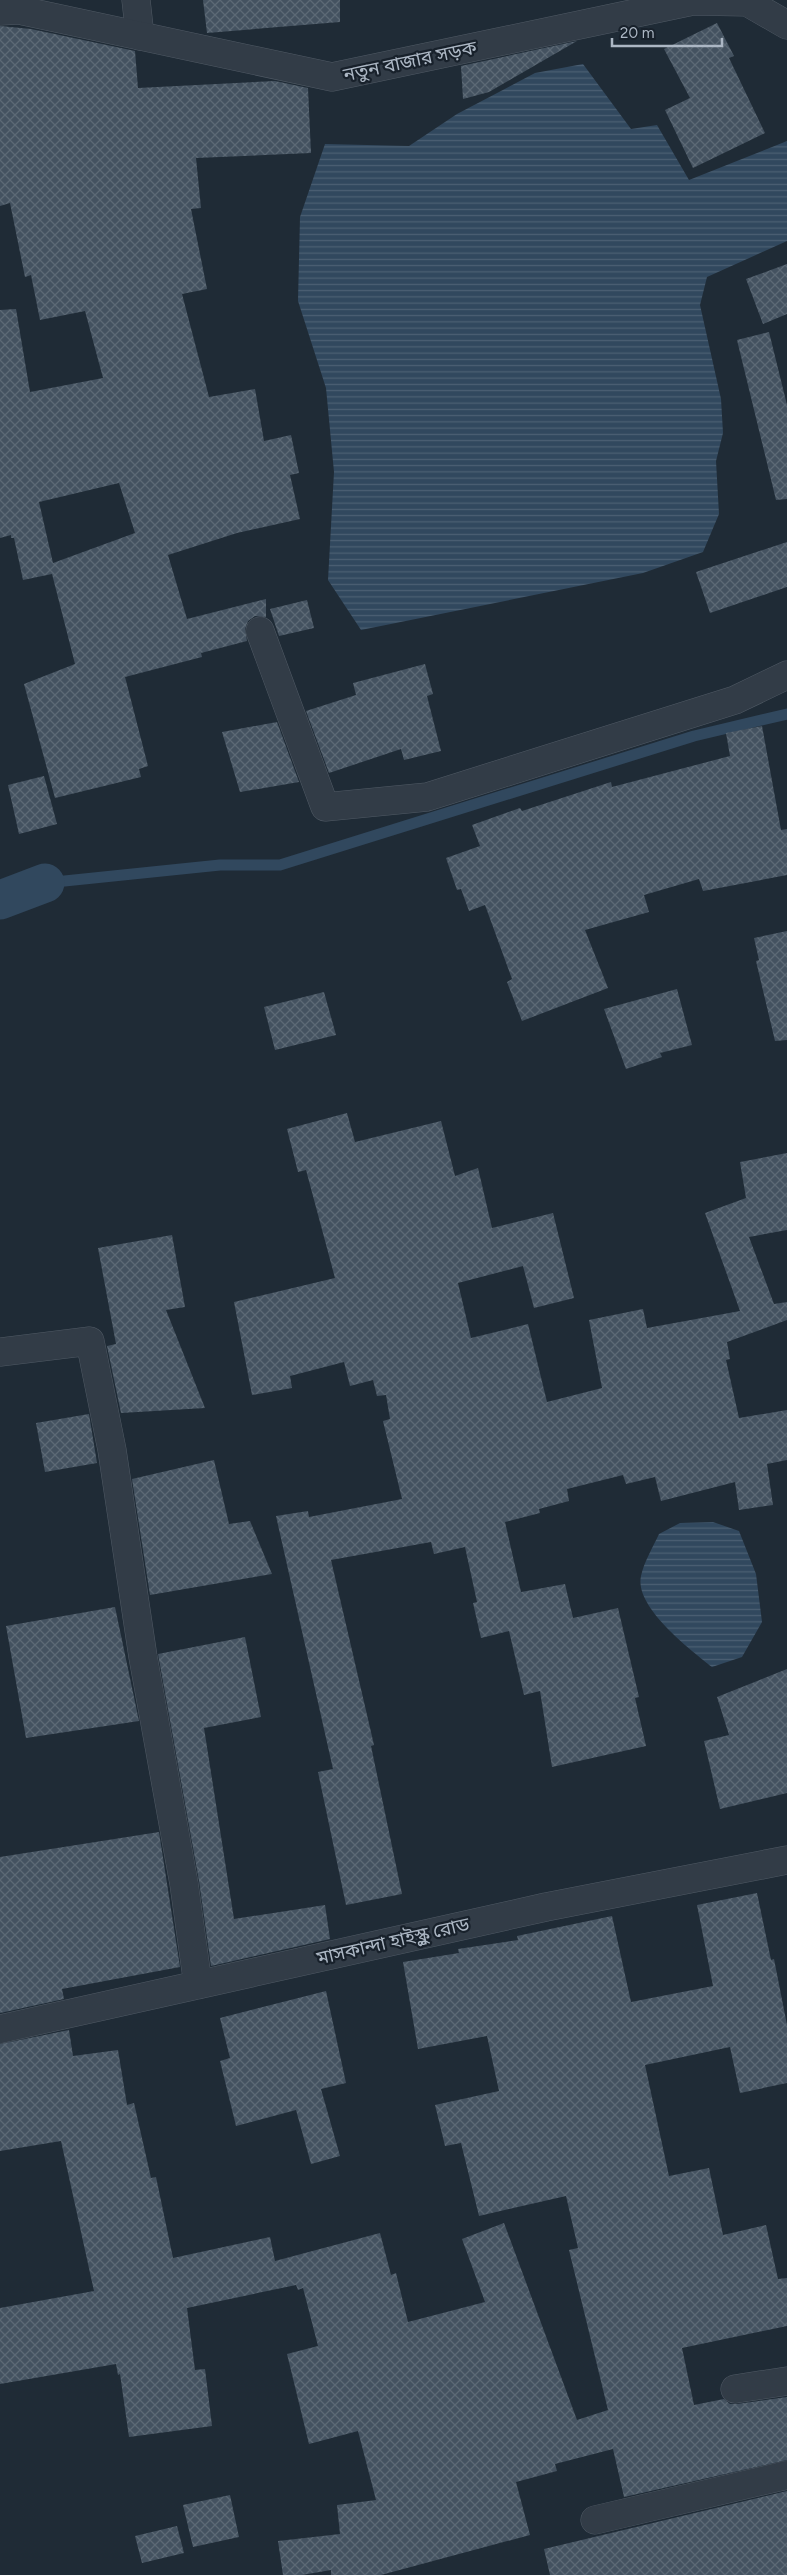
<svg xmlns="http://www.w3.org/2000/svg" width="787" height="2575" viewBox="0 0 787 2575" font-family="Figtree,'Noto Sans Bengali',sans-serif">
  <defs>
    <pattern id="water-rules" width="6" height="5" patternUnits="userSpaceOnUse" patternTransform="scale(1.25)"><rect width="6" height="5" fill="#31485e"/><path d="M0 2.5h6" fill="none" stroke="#4c6073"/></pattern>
    <pattern id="building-cross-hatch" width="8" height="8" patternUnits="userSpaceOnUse" patternTransform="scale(1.25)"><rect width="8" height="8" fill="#445260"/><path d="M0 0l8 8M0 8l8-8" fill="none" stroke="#5c6975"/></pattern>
  </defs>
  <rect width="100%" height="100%" fill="#1f2b36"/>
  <!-- water -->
  <path fill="url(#water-rules)" d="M583,64L631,129L657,125L689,180L787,141V241L707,277L700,305L721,399L723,433L716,461L719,514L703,552L643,573L361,630L328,580L334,472L326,388L298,301L300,217L325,144L409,146L457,114L535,73Z
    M713,1522L739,1531L756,1574L762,1622L742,1657L712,1667C691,1650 634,1607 641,1576C644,1562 653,1547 659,1534L680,1523Z"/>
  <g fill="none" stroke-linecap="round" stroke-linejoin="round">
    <!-- stream -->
    <path stroke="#31485e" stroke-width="11" d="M45,883L220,865H280L694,736L787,714"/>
    <!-- canal -->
    <path stroke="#31485e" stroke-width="39" d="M0,900L45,883"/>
  </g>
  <!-- building -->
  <path fill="url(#building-cross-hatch)" fill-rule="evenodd" d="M203,0H340V22L207,33Z
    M717,23L734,56L729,58L765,133L693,168L665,110L690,98L664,49Z
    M0,26L31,29L135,51L138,88L275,81L308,88L311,153L196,158L201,208L191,209L207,289L182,294L209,397L255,389L264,441L291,435L299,473L290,475L300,519L237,533L168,555L187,619L266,599V617L255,616L248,621L245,629L247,641L201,653L202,657L125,677L148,766L139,769L141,777L55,798L24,684L75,664L52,574L23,580L14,538H11V535L0,538V310L16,309L30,392L103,378L85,311L40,320L31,275L25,277L10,203L0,206ZM119,483L135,533L53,563L39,502Z
    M577,41L489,92L463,99L461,66Z
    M787,264V314L763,324L746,279Z
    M769,332L787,405V499L776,500L737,340Z
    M787,542V587L710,613L696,572Z
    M307,600L314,628L279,636L270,609Z
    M425,664L433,694L427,696L441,751L404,760L401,749L329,773L306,711L356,695L353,683Z
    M277,722L299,782L240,792L222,732Z
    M762,726L781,830L787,829V875L703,891L699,879L644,895L649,912L585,930L608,988L522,1021L507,982L512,979L485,905L469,911L461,889L457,890L446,858L480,846L472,825L520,808L522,811L611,782L612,787L730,756L726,733Z
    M44,776L57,824L19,834L8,785Z
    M787,931V1040L775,1041L756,961L759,960L754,938Z
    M677,989L692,1045L660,1053L662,1057L626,1069L604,1009Z
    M324,992L336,1035L275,1050L264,1007Z
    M347,1113L355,1142L441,1121L455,1176L478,1168L492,1228L553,1213L574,1298L534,1308L523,1266L458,1283L471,1338L528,1324L547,1402L602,1388L589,1320L643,1309L647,1328L740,1311L705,1213L746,1198L740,1162L787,1153V1230L749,1237L774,1304L787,1302V1320L727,1342L730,1359L726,1360L739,1418L787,1410V1460L767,1464L773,1505L739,1510L735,1482L661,1501L655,1477L626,1484L623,1475L567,1489L569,1501L539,1509L540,1513L505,1522L521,1592L565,1584L573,1618L618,1608L639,1697L635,1698L646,1746L552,1767L540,1691L524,1695L509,1631L481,1638L473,1603L477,1602L465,1547L434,1554L431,1542L331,1560L374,1745L371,1746L402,1894L346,1905L318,1772L333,1769L276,1516L308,1511L309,1517L402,1499L383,1421L390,1419L386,1395L377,1396L373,1380L350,1386L344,1362L290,1376L292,1388L252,1395L234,1302L335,1278L306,1170L298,1172L287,1129Z
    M172,1235L185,1307L166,1310L205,1408L121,1413L107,1346L116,1344L98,1248Z
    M89,1414L97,1463L45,1472L36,1423Z
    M214,1460L229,1524L250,1521L272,1574L150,1595L132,1479Z
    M115,1607L139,1721L26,1738L6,1626Z
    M245,1637L261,1717L204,1728L234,1919L325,1905L330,1939L211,1966L199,1881L158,1654Z
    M787,1669V1793L720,1809L704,1741L729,1735L717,1697Z
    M159,1832L180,1967L62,1989L64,1999L0,2013V1857Z
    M757,1893L771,1960L774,1959L787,2025V2083L740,2093L730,2047L645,2065L669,2176L709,2168L723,2235L766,2225L778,2279L787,2278V2326L682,2348L694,2405L724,2399L730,2404H737L787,2397V2460L624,2497L613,2449L555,2464L557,2471L516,2482L530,2535L381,2575H331V2570L302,2575H283L278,2541L340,2534L337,2505L376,2500L358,2431L309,2444L287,2354L318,2346L303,2288L298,2290L296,2285L187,2308L195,2370L205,2369L212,2426L129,2437L120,2374L118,2375L116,2364L0,2384V2308L94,2291L61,2141L0,2151V2044L69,2030L73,2056L118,2050L127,2105L134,2103L151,2178L156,2177L173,2258L270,2237L275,2261L380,2233L391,2275L396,2273L408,2322L485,2302L462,2239L504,2223L577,2420L608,2410L569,2250L578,2248L566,2196L479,2216L461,2143L445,2146L435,2105L499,2091L487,2036L418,2049L403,1962L459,1953L458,1949L518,1940L517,1936L612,1916L631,2002L713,1986L697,1905Z
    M326,1991L346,2083L321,2089L340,2156L311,2164L296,2110L236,2126L220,2061L230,2058L220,2018Z
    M787,2491V2575H550L544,2549Z
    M230,2495L239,2537L193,2547L183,2505Z
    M177,2526L184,2553L142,2563L135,2536Z"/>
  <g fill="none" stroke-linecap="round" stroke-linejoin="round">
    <!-- minor casing -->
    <g stroke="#505a65" stroke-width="29">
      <path id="minor" d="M136,0L140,36
        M260,631L325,807L427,797L735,700L787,675
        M0,1352L90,1341L112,1450L143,1657L184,1884L198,1985
        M0,2029L546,1907L787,1860
        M735,2389L787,2381
        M595,2520L787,2475"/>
    </g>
    <!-- tertiary casing -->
    <g stroke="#505a65" stroke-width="29">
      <path id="tertiary" d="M0,11L19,10L332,77L693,1L747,2L787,25"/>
    </g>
    <!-- minor -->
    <use href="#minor" stroke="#323c47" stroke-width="28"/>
    <!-- tertiary -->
    <use href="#tertiary" stroke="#323c47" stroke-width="28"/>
  </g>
  <g text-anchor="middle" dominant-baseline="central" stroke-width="4.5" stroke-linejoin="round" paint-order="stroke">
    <!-- street labels -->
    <g font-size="19" fill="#acb7c4" stroke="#18212b">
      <text transform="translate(410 61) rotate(-12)">নতুন বাজার সড়ক</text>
      <text transform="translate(393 1941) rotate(-13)">মাসকান্দা হাইস্কুল রোড</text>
    </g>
  </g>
  <!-- scale -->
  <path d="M612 38v8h110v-8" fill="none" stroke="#acb7c4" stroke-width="2.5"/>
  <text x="620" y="38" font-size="15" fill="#acb7c4" stroke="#18212b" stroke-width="4" paint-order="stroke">20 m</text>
</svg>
